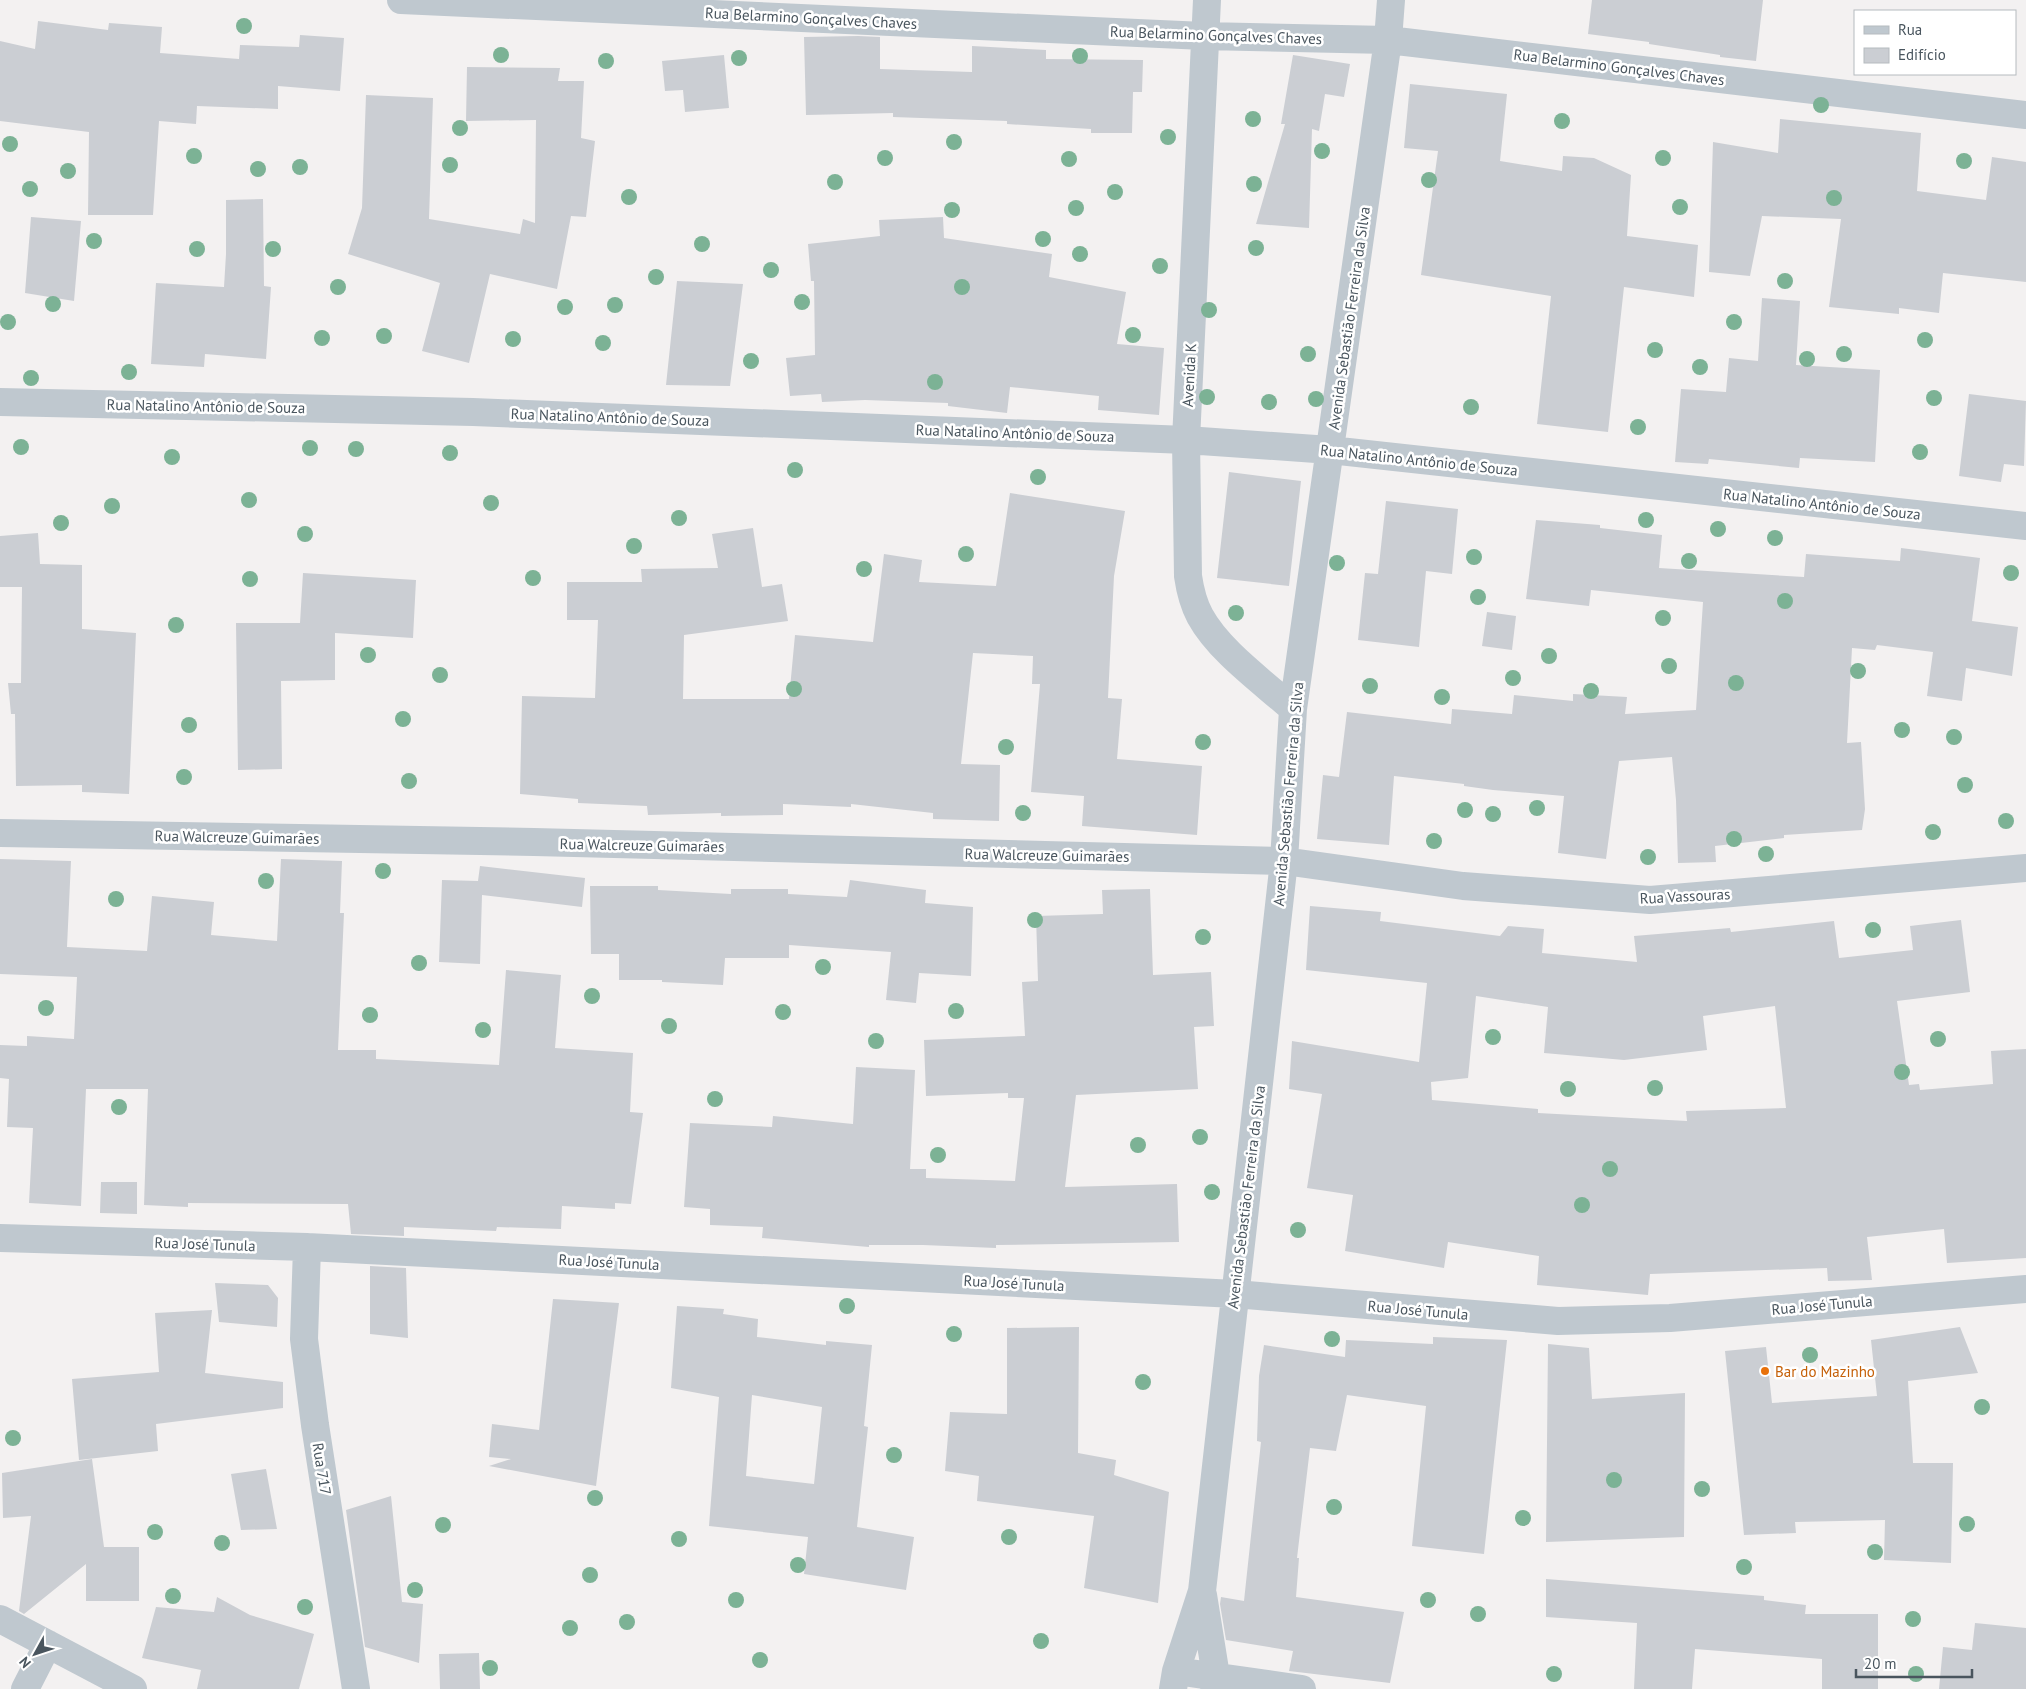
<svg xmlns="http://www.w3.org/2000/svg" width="2026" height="1689" viewBox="0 0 2026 1689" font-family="'PT Sans',sans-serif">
  <rect width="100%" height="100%" fill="#f3f1f1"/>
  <!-- building -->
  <path fill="#cbced3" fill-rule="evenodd" d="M1592,0H1763L1756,61L1720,57V55L1649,44V42L1588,34Z
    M38,21L108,30L109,23L162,27L160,53L239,59L240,45L299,47L300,35L344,38L340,91L278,86V109L197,106L196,124L159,121L153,215H88L89,132L0,121V41L35,49Z
    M858,36L880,37V69L972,72V46L1046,50V59L1143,60L1142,92H1133L1132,133H1091V129L1007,124V121L893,117V113L806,115L804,37Z
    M724,55L729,108L685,112L683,90L665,91L662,61Z
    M1293,55L1350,64L1344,97L1325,94L1319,131L1312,129L1309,228L1256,224L1285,124H1281Z
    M467,67L560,68L558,81H584L581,138L595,141L586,217L571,216L557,289L490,274L469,363L422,351L440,283L348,254L362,208L366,95L433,98L429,219L520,234L523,219L535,223L536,120L466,121Z
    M1410,84L1507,94L1500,161L1562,171L1563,156L1594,158L1631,175L1627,236L1698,245L1694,297L1624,287L1608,432L1537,424L1551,296L1421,275L1438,151L1404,148Z
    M1780,119L1921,133L1917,191L1986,200L1992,157L2026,162V282L1943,273L1939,313L1899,308V314L1829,307L1841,219L1762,216L1750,276L1709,272L1713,142L1778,153Z
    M263,199L264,286L271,287L266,359L205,354L204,367L151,364L156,283L224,287L226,254V200Z
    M31,217L81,221L74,301L25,293Z
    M943,217L944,238L1052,254L1049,277L1126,292L1117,344L1164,348L1159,415L1098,410L1099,396L1010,387L1007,413L948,406V403L865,400L822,402L821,394L790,396L786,358L815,355L814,281H811L808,244L880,236L879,220Z
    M677,281L743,284L730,386L666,385Z
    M1762,298L1800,301L1796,365L1880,370L1875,462L1800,458L1799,468L1709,459L1708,464L1675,462L1681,389L1726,392L1729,358L1758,361Z
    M1969,394L2026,401L2024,466L2004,464L2001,482L1959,476Z
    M1229,472L1301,481L1289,586L1217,578Z
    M1010,493L1125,511L1114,576L1108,698L1122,699L1117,759L1202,766L1197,835L1082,826L1084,796L1031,792L1040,684H1032L1033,656L973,653L961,764L1000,765L999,821L933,819V813L851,804V807L783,804V815L721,816V813L648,815L647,806L578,803V799L520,794L522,696L595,698L598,620H567V582H642L641,569L718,568L712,534L753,528L762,587L782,584L788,621L684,635L683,699H789L795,635L873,642L884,554L922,560L919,582L996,586Z
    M1386,501L1458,509L1452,574L1426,571L1419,647L1358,640L1365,573L1378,574Z
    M1536,520L1600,525V528L1662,535L1659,568L1804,577L1806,554L1900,561L1901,548L1980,558L1972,621L2018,627L2012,676L1966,668L1962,701L1927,696L1933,652L1877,645L1875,650L1852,648L1847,743L1861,742L1865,809L1862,830L1784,835V838L1715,846L1716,862L1678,863L1676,800L1672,757L1619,761L1606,859L1558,853L1564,796L1493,790L1464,786V784L1394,776L1389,845L1317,839L1323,775L1339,777L1347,712L1451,724L1452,709L1512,714L1514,695L1573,701V694L1627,697L1625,714L1696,710L1703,602L1591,590L1589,606L1526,599Z
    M38,533L40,564L82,565V629L136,633L129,794L82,792V785L16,786L15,714H11L8,683H21L22,587H0V536Z
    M303,573L416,580L413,638L335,633V680L281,681L282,769L238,770L236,623H300Z
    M1487,612L1516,616L1512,650L1482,646Z
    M0,859L71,861L67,947L147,951L152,896L214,902L211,935L277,941L281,859L342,861L340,913H344L338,1050H376V1059L499,1065L506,970L561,975L555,1048L633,1053L630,1112L643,1113L631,1204L615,1203V1209L562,1206L561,1229L497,1227L496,1231L404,1227V1236L351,1234L348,1204L188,1203V1207L144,1205L148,1089H86L81,1206L29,1203L33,1128L7,1127L9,1079L0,1078V1045L27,1046V1036L74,1039L77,977L0,974Z
    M480,866L585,878L582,907L482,895L480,964L439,962L442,880L478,881Z
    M850,880L926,890L925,903L973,907L971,976L919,973L916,1003L886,1000L891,952L789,945V958H725L723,985L662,982V980H619V954H591L590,886H658V890L731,894V889H788V894L847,897Z
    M1150,889L1153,975L1211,972L1214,1026L1194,1027L1198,1089L1076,1095L1065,1187L1177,1184L1179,1242L996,1245V1248L923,1245H869V1247L762,1238L763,1227L710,1225V1209L684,1207L690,1123L772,1127L773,1116L853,1124L856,1067L915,1070L910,1169H926V1178L1015,1181L1024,1098H1008V1093L926,1096L924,1040L1025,1036L1022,982L1038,981L1036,916L1103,914L1102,890Z
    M1310,906L1381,912L1380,921L1500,936L1508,926L1544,929L1542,953L1637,962L1634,936L1730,928L1731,932L1834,921L1839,958L1913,950L1910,926L1961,920L1970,992L1897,1001L1909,1085L1919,1084L1920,1090L1993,1084L1991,1051L2026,1049V1258L1947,1263L1944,1229L1867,1237L1872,1280L1828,1281L1827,1268L1650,1274L1648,1295L1537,1285L1539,1256L1448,1242L1444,1268L1345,1251L1353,1195L1307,1188L1322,1094L1289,1089L1292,1041L1419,1062L1427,983L1306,970ZM1476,996L1548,1007L1544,1053L1624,1060L1707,1050L1703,1016L1775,1006L1786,1108L1686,1111L1687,1121L1538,1113V1109L1432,1100L1431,1082L1468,1078Z
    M101,1182H137V1214L100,1213Z
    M370,1266L406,1268L408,1338L370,1334Z
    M215,1283L268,1285L278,1298L277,1327L219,1322Z
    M553,1299L619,1303L596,1486L489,1466L511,1459L489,1457L492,1424L539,1430Z
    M677,1306L724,1309L723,1314L758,1319L757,1337L826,1345V1341L872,1345L864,1426L868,1427L857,1527L914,1537L906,1590L804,1574L808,1537L709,1526L719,1397L671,1388ZM752,1395L822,1407L814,1484L746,1476Z
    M212,1310L205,1373L283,1382V1408L156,1424L158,1451L79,1460L72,1379L159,1372L155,1313Z
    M1079,1327L1078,1453L1116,1460L1114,1475L1169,1492L1158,1603L1084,1588L1094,1516L977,1501L979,1476L945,1471L950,1412L1007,1414V1328Z
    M1960,1327L1978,1373L1908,1381L1913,1463H1953L1951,1563L1884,1560L1885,1520L1795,1522L1796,1533L1744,1535L1725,1351L1766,1347L1772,1403L1877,1396L1871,1340Z
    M1433,1337L1507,1340L1484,1554L1412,1546L1426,1406L1347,1395L1336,1451L1310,1448L1297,1558H1299L1296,1597L1404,1612L1390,1683L1289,1671L1293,1651L1226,1640L1220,1604L1221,1597L1244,1601L1261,1442L1257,1441L1259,1376L1264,1345L1345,1357L1346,1340L1433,1344Z
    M1548,1344L1589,1348L1592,1399L1685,1393L1684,1537L1546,1542Z
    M92,1459L104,1547H139V1601H86V1564L24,1614L19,1611L31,1516L3,1518L2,1473Z
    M266,1469L277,1529L241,1530L231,1474Z
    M391,1496L402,1602L423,1604L419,1663L365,1647L346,1510Z
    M1546,1579L1764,1596V1600L1806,1605L1805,1614H1878V1689H1822V1659L1695,1649L1692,1689H1634L1637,1623L1546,1617Z
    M217,1597L250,1615L314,1634L299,1689H197L201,1670L142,1658L156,1607L214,1612Z
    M1975,1623L2026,1628V1689H1939L1943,1647L1972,1650Z
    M479,1653L480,1689H440L439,1654Z"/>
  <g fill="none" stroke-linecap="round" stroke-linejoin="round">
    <!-- minor -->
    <path stroke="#bfc8cf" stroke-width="28" d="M401,0L1204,36L1388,40L2026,115
      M1207,0L1186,440L1188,576C1190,590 1193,603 1200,616C1219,651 1263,682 1293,709
      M0,402L473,412L1186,440L1330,450L2026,526
      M0,833L534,842L1284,861L1463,886L1650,900L2026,868
      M0,1238L307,1247L1235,1294L1558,1321L1670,1318L2026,1289
      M307,1247L304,1339L315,1425L356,1689
      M1203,1595L1216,1676L1214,1689
      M0,1619L133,1689
      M1176,1671L1302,1689
      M25,1689L48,1644
      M1173,1689L1176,1671L1202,1591L1284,861L1293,709L1388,40L1391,0"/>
  </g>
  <!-- trees -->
  <g fill="#7cb295">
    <circle cx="244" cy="26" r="8"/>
    <circle cx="501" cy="55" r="8"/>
    <circle cx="1080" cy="56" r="8"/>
    <circle cx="739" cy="58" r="8"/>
    <circle cx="606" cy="61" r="8"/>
    <circle cx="1821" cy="105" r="8"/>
    <circle cx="1253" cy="119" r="8"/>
    <circle cx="1562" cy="121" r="8"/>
    <circle cx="460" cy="128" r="8"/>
    <circle cx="1168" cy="137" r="8"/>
    <circle cx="954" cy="142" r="8"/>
    <circle cx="10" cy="144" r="8"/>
    <circle cx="1322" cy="151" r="8"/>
    <circle cx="194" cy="156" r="8"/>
    <circle cx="885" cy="158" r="8"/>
    <circle cx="1663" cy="158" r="8"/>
    <circle cx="1069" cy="159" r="8"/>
    <circle cx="1964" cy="161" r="8"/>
    <circle cx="450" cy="165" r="8"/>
    <circle cx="300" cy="167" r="8"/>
    <circle cx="258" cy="169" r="8"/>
    <circle cx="68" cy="171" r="8"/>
    <circle cx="1429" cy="180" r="8"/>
    <circle cx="835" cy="182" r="8"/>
    <circle cx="1254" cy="184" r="8"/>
    <circle cx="30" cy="189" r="8"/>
    <circle cx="1115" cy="192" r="8"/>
    <circle cx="629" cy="197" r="8"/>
    <circle cx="1834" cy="198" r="8"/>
    <circle cx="1680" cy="207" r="8"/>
    <circle cx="1076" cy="208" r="8"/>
    <circle cx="952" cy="210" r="8"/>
    <circle cx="1043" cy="239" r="8"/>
    <circle cx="94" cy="241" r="8"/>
    <circle cx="702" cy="244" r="8"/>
    <circle cx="1256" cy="248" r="8"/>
    <circle cx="197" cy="249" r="8"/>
    <circle cx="273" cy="249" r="8"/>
    <circle cx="1080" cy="254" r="8"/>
    <circle cx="1160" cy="266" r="8"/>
    <circle cx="771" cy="270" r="8"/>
    <circle cx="656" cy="277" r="8"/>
    <circle cx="1785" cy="281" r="8"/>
    <circle cx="338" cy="287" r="8"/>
    <circle cx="962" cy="287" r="8"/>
    <circle cx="802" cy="302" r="8"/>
    <circle cx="53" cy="304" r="8"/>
    <circle cx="615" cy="305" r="8"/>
    <circle cx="565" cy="307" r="8"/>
    <circle cx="1209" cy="310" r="8"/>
    <circle cx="8" cy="322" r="8"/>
    <circle cx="1734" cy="322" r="8"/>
    <circle cx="1133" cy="335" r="8"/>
    <circle cx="384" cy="336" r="8"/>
    <circle cx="322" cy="338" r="8"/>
    <circle cx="513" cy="339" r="8"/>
    <circle cx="1925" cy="340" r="8"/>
    <circle cx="603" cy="343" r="8"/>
    <circle cx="1655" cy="350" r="8"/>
    <circle cx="1308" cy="354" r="8"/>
    <circle cx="1844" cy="354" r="8"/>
    <circle cx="1807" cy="359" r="8"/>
    <circle cx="751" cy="361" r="8"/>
    <circle cx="1700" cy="367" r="8"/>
    <circle cx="129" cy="372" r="8"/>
    <circle cx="31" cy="378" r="8"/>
    <circle cx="935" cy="382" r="8"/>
    <circle cx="1207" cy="397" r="8"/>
    <circle cx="1934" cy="398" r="8"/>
    <circle cx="1316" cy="399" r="8"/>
    <circle cx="1269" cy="402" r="8"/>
    <circle cx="1471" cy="407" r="8"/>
    <circle cx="1638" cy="427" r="8"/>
    <circle cx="21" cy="447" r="8"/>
    <circle cx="310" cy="448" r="8"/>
    <circle cx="356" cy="449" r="8"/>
    <circle cx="1920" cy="452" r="8"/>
    <circle cx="450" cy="453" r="8"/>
    <circle cx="172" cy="457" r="8"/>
    <circle cx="795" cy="470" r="8"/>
    <circle cx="1038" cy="477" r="8"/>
    <circle cx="249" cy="500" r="8"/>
    <circle cx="491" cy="503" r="8"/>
    <circle cx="112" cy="506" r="8"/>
    <circle cx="679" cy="518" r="8"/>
    <circle cx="1646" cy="520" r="8"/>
    <circle cx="61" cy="523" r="8"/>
    <circle cx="1718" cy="529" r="8"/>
    <circle cx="305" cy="534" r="8"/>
    <circle cx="1775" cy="538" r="8"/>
    <circle cx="634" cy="546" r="8"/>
    <circle cx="966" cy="554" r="8"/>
    <circle cx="1474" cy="557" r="8"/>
    <circle cx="1689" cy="561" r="8"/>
    <circle cx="1337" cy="563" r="8"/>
    <circle cx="864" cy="569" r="8"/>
    <circle cx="2011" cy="573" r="8"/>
    <circle cx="533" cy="578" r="8"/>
    <circle cx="250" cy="579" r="8"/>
    <circle cx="1478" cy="597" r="8"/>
    <circle cx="1785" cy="601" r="8"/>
    <circle cx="1236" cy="613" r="8"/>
    <circle cx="1663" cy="618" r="8"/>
    <circle cx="176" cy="625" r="8"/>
    <circle cx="368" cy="655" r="8"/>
    <circle cx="1549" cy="656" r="8"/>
    <circle cx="1669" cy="666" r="8"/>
    <circle cx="1858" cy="671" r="8"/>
    <circle cx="440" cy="675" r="8"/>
    <circle cx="1513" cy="678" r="8"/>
    <circle cx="1736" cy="683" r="8"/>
    <circle cx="1370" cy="686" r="8"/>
    <circle cx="794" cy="689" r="8"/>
    <circle cx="1591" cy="691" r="8"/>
    <circle cx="1442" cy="697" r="8"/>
    <circle cx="403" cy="719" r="8"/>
    <circle cx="189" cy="725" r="8"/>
    <circle cx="1902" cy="730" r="8"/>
    <circle cx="1954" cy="737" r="8"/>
    <circle cx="1203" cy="742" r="8"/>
    <circle cx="1006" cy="747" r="8"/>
    <circle cx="184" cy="777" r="8"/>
    <circle cx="409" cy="781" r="8"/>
    <circle cx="1965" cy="785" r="8"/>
    <circle cx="1537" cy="808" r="8"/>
    <circle cx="1465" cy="810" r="8"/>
    <circle cx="1023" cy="813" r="8"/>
    <circle cx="1493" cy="814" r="8"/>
    <circle cx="2006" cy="821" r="8"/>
    <circle cx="1933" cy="832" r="8"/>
    <circle cx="1734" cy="839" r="8"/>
    <circle cx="1434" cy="841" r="8"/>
    <circle cx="1766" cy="854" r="8"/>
    <circle cx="1648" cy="857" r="8"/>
    <circle cx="383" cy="871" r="8"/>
    <circle cx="266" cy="881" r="8"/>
    <circle cx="116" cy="899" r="8"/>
    <circle cx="1035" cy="920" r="8"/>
    <circle cx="1873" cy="930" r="8"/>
    <circle cx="1203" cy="937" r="8"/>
    <circle cx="419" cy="963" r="8"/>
    <circle cx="823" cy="967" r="8"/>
    <circle cx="592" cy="996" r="8"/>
    <circle cx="46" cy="1008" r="8"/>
    <circle cx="956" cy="1011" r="8"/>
    <circle cx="783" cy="1012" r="8"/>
    <circle cx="370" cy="1015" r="8"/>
    <circle cx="669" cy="1026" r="8"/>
    <circle cx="483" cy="1030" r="8"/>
    <circle cx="1493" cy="1037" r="8"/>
    <circle cx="1938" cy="1039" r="8"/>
    <circle cx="876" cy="1041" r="8"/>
    <circle cx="1902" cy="1072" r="8"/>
    <circle cx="1655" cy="1088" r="8"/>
    <circle cx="1568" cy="1089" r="8"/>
    <circle cx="715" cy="1099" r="8"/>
    <circle cx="119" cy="1107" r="8"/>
    <circle cx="1200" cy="1137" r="8"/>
    <circle cx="1138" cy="1145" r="8"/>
    <circle cx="938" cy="1155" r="8"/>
    <circle cx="1610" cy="1169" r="8"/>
    <circle cx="1212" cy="1192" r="8"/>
    <circle cx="1582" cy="1205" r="8"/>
    <circle cx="1298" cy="1230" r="8"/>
    <circle cx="847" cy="1306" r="8"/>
    <circle cx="954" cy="1334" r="8"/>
    <circle cx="1332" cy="1339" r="8"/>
    <circle cx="1810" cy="1355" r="8"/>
    <circle cx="1143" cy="1382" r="8"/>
    <circle cx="1982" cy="1407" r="8"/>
    <circle cx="13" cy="1438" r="8"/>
    <circle cx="894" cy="1455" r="8"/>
    <circle cx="1614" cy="1480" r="8"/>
    <circle cx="1702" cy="1489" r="8"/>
    <circle cx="595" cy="1498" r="8"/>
    <circle cx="1334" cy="1507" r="8"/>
    <circle cx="1523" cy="1518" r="8"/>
    <circle cx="1967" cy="1524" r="8"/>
    <circle cx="443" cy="1525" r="8"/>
    <circle cx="155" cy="1532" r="8"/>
    <circle cx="1009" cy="1537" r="8"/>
    <circle cx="679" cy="1539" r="8"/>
    <circle cx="222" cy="1543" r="8"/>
    <circle cx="1875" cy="1552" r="8"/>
    <circle cx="798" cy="1565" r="8"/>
    <circle cx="1744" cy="1567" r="8"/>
    <circle cx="590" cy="1575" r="8"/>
    <circle cx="415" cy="1590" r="8"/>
    <circle cx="173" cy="1596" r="8"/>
    <circle cx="736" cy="1600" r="8"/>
    <circle cx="1428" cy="1600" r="8"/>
    <circle cx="305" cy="1607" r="8"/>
    <circle cx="1478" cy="1614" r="8"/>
    <circle cx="1913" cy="1619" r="8"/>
    <circle cx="627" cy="1622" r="8"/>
    <circle cx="570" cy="1628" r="8"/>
    <circle cx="1041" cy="1641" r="8"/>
    <circle cx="760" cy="1660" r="8"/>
    <circle cx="490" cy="1668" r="8"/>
    <circle cx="1554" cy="1674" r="8"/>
    <circle cx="1916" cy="1674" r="8"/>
  </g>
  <!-- markers -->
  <circle fill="#e8710a" stroke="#fff" stroke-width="2" cx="1765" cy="1371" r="5"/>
  <g text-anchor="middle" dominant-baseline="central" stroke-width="5" stroke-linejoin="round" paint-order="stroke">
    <!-- street labels -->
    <g font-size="15" fill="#49555e" stroke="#fff">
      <text transform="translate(811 18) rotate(3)">Rua Belarmino Gonçalves Chaves</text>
      <text transform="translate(1216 35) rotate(2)">Rua Belarmino Gonçalves Chaves</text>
      <text transform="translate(1619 67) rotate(7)">Rua Belarmino Gonçalves Chaves</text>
      <text transform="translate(1349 318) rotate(-82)">Avenida Sebastião Ferreira da Silva</text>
      <text transform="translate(1189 375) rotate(-87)">Avenida K</text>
      <text transform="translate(206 406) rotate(1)">Rua Natalino Antônio de Souza</text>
      <text transform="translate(610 417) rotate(2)">Rua Natalino Antônio de Souza</text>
      <text transform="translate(1015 433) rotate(2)">Rua Natalino Antônio de Souza</text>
      <text transform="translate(1419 460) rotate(6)">Rua Natalino Antônio de Souza</text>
      <text transform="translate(1822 504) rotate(6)">Rua Natalino Antônio de Souza</text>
      <text transform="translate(1288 794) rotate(-85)">Avenida Sebastião Ferreira da Silva</text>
      <text transform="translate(237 837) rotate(1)">Rua Walcreuze Guimarães</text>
      <text transform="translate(642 845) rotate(1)">Rua Walcreuze Guimarães</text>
      <text transform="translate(1047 855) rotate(1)">Rua Walcreuze Guimarães</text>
      <text transform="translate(1685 896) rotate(-3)">Rua Vassouras</text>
      <text transform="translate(1246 1197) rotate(-83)">Avenida Sebastião Ferreira da Silva</text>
      <text transform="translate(205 1244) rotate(2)">Rua José Tunula</text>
      <text transform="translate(609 1262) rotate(3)">Rua José Tunula</text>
      <text transform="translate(1014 1283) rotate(3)">Rua José Tunula</text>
      <text transform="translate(1822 1305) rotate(-5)">Rua José Tunula</text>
      <text transform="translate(1418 1310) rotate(5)">Rua José Tunula</text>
      <text transform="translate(322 1469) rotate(81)">Rua 717</text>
    </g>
    <!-- food labels -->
    <g font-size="15" fill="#c56008" stroke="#fff" text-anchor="start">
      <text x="1775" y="1371">Bar do Mazinho</text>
    </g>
  </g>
  <!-- legend -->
  <rect x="1854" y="10" width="162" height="65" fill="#ffffff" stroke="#b6bbbf"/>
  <rect x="1864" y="26" width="25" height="8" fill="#bfc8cf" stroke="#b6bbbf"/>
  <text x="1898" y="35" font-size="15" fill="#49555e">Rua</text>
  <rect x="1864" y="48" width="25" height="15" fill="#cbced3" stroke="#b6bbbf"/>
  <text x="1898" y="60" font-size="15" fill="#49555e">Edifício</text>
  <!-- north arrow -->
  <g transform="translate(35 1654) rotate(230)" stroke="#ffffff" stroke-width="4" paint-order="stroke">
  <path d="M0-4L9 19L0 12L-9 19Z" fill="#49555e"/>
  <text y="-8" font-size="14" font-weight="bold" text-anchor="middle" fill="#49555e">N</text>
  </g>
  <!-- scale -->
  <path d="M1856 1669v8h116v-8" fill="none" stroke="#49555e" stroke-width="2.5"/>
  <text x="1864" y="1669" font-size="15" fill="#49555e" stroke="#ffffff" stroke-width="4" paint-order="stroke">20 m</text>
</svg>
